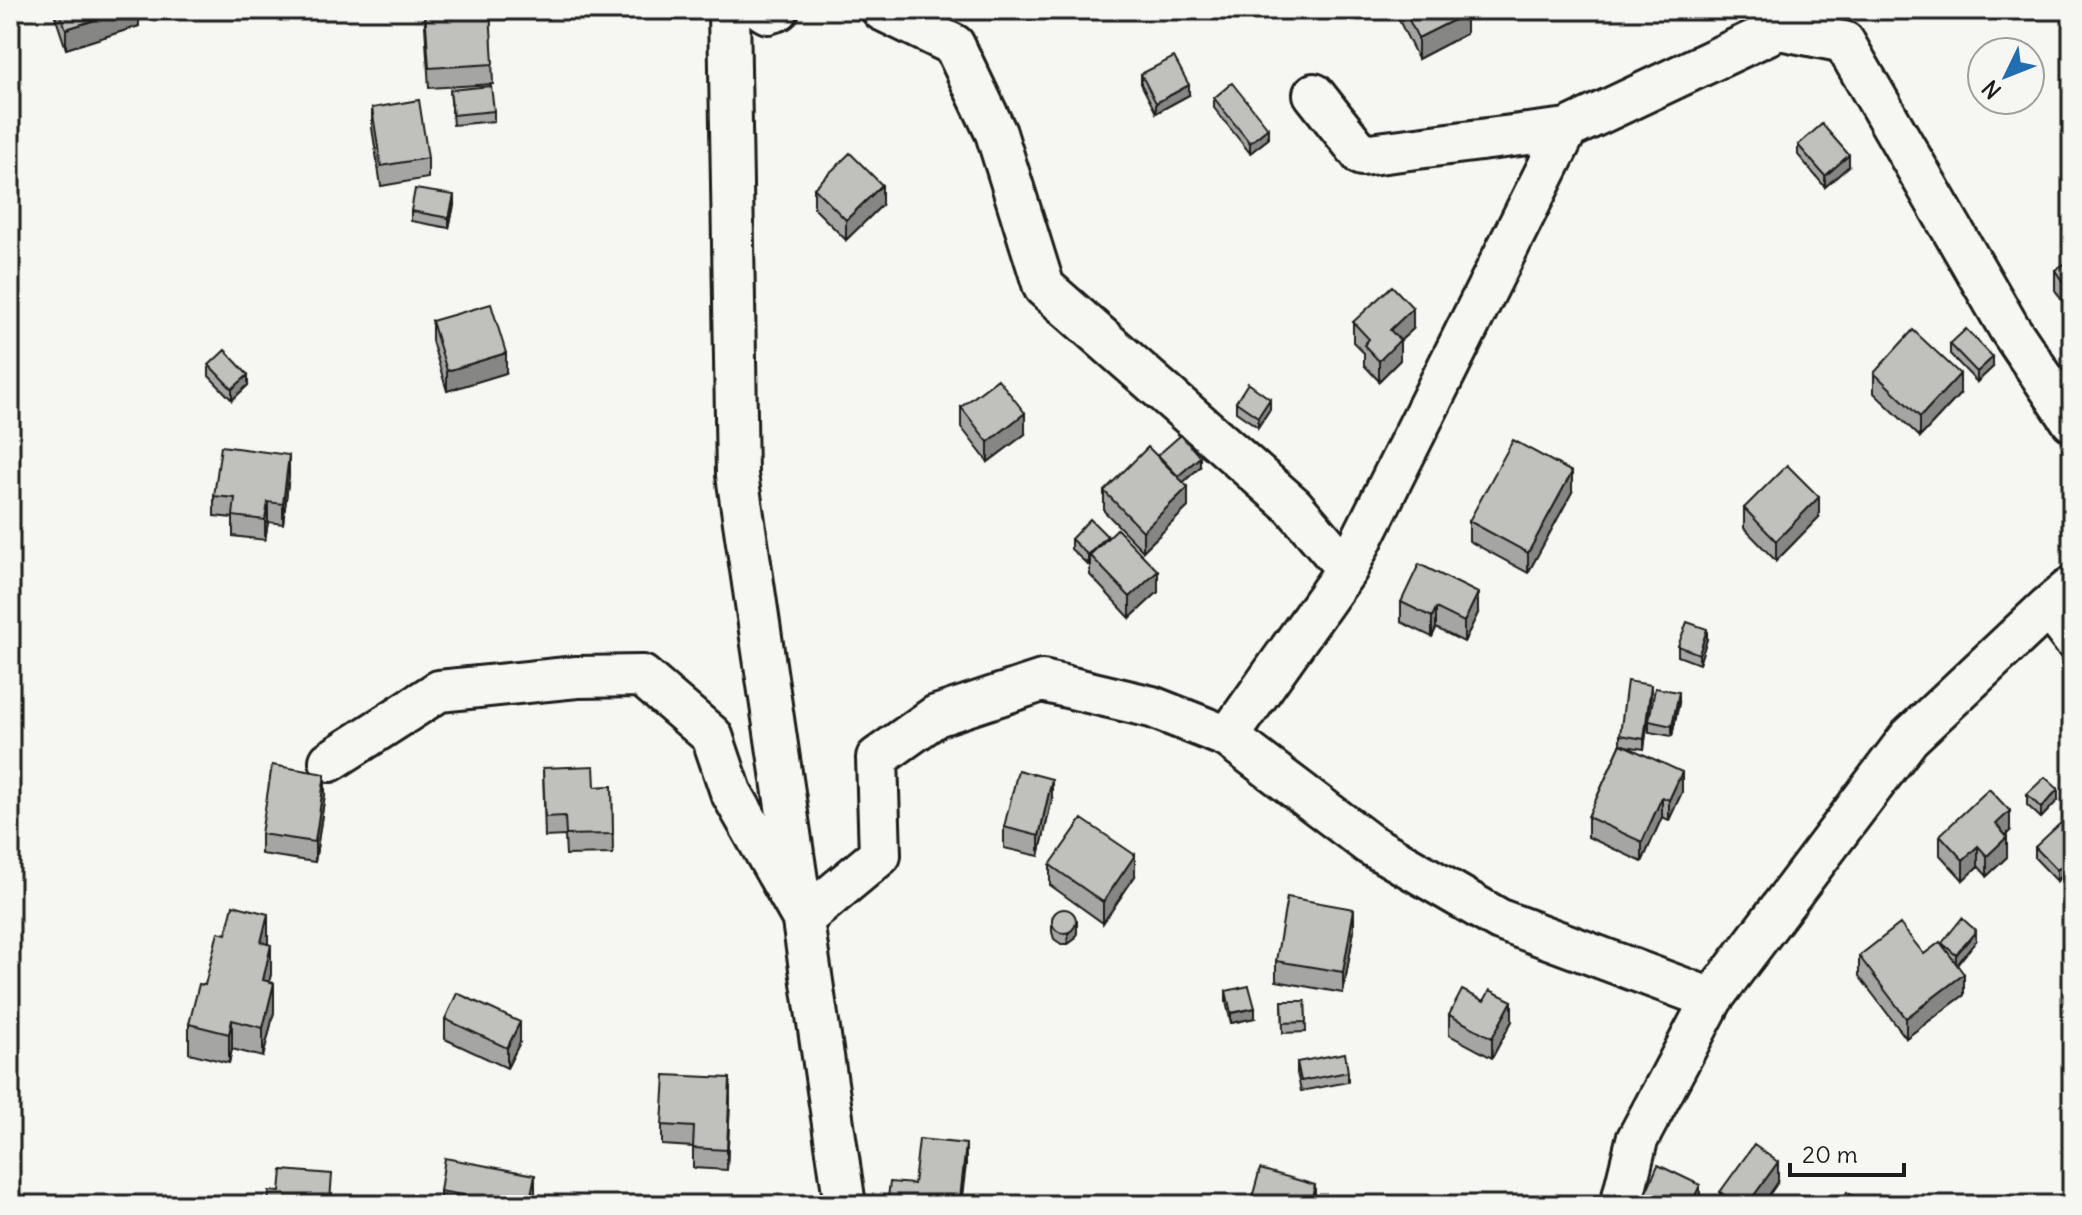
<svg xmlns="http://www.w3.org/2000/svg" width="2082" height="1215" viewBox="0 0 2082 1215" font-family="Delius,sans-serif">
  <rect width="100%" height="100%" fill="#f6f6f2"/>
  <filter id="ink" filterUnits="userSpaceOnUse"><feTurbulence type="fractalNoise" baseFrequency=".0125" numOctaves="2"/><feDisplacementMap in="SourceGraphic" scale="16" xChannelSelector="R" yChannelSelector="G"/><feConvolveMatrix kernelMatrix="1 2 1 2 8 2 1 2 1" color-interpolation-filters="sRGB"/></filter>
  <g filter="url(#ink)">
    <g fill="none" stroke-linecap="round" stroke-linejoin="round">
      <!-- minor casing -->
      <g stroke="#1c1c1c" stroke-width="46">
        <path id="minor" d="M729,10L737,475L845,1205
          M763,10L768,13L778,10
          M882,10L954,45L996,133L1044,287L1293,506L1347,569
          M1314,94L1362,155L1567,129
          M2048,607L2072,638
          M1228,737L1347,569L1567,129L1779,29L1844,42L2009,328L2072,421
          M330,761L439,691L577,677L642,676L712,736L731,792L803,919L880,855L877,758L936,716L1042,681L1152,707L1228,737L1369,844L1500,920L1712,999
          M1621,1205L1637,1140L1712,999L1909,738L2048,607L2072,587"/>
      </g>
      <!-- minor -->
      <use href="#minor" stroke="#f6f6f2" stroke-width="40"/>
    </g>
    <!-- wall -->
    <path fill="#a5a5a3" stroke="#1c1c1c" stroke-width="2" d="M53,10H139V26L66,49Z
      M424,10H490L493,84L429,88Z
      M1394,10H1464L1466,34L1418,59Z
      M1141,74L1189,95L1156,113L1141,84Z
      M450,90L494,111V121L453,125Z
      M1214,98L1268,139L1250,153L1214,108Z
      M372,108L428,158V178L381,186L372,128Z
      M1798,145L1849,166L1825,187L1798,155Z
      M814,188L882,205L846,240L814,208Z
      M454,205L449,228L411,221V211Z
      M2072,259V316L2055,290V270Z
      M432,321L506,373L447,391L432,341Z
      M1353,322L1413,329L1400,341V360L1379,381L1364,365V353L1353,342Z
      M1950,344L1993,367L1977,382L1950,354Z
      M209,365L248,385L232,400L209,376Z
      M1874,373L1960,394L1920,437L1874,393Z
      M1236,402L1270,409L1258,427L1236,412Z
      M961,407L1025,434L988,462L961,427Z
      M1158,455L1200,467L1183,482L1188,507L1143,551L1104,511V491L1158,457Z
      M289,475L283,524L268,522L265,540L233,536V518L214,516V496Z
      M1572,492L1528,573L1469,541V521Z
      M1744,508L1819,517L1776,561L1744,528Z
      M1107,538L1158,592L1130,618L1090,575V564L1088,565L1071,549V539Z
      M1401,602L1478,613L1464,642L1436,628L1432,637L1401,622Z
      M1707,639L1699,664L1678,656V646Z
      M1651,695L1644,749L1626,746L1682,792L1669,820L1662,817L1642,862L1588,837V817L1620,746V735Z
      M1679,703L1672,736L1649,732V721Z
      M543,768L595,787L612,786L613,854L566,855L565,836L545,837Z
      M325,794L315,862L261,854V834Z
      M2027,794L2058,800L2041,818L2027,805Z
      M1052,799L1039,856L1004,848V827Z
      M2072,829V866L2057,881L2035,858V847Z
      M2010,831L2006,835L2007,857L1987,876L1978,866L1963,880L1940,855V835Z
      M1050,865L1135,876L1103,923L1050,885Z
      M1052,921L1077,932L1075,939L1068,944H1061L1054,939L1052,932Z
      M1354,930L1343,993L1276,981V961Z
      M1976,941L1957,965L1964,995L1906,1038L1859,976V956L1924,954L1942,944Z
      M268,944L271,974L269,982L274,1012L263,1057L232,1049L229,1063L189,1053V1024L205,985Z
      M1226,991L1255,1018L1231,1023L1226,1002Z
      M1282,1001H1305L1306,1032L1283,1033Z
      M1484,1001L1512,1021L1492,1058L1449,1035V1015Z
      M445,1019L520,1042L507,1068L445,1039Z
      M1297,1062L1348,1072V1082L1301,1091L1297,1073Z
      M730,1098L727,1170L693,1168V1147L662,1145V1125Z
      M1778,1182L1762,1205H1720V1192Z
      M440,1191L535,1195L533,1205H440Z
      M332,1194L331,1205H268Z
      M1643,1199L1700,1205H1643Z"/>
    <!-- shaded-wall -->
    <path fill="#868684" stroke="#1c1c1c" stroke-width="2" d="M127,10H139V26L66,49V29Z
      M1466,14V34L1418,59V38Z
      M1189,85V95L1156,113V103Z
      M1268,128V139L1250,153V143Z
      M1849,155V166L1825,187V176Z
      M882,185V205L846,240V220Z
      M454,195V205L449,228V218Z
      M1413,308V329L1400,341V360L1379,381V361L1390,330Z
      M506,353V373L447,391V371Z
      M1993,357V367L1977,382V372Z
      M1960,374V394L1920,437V417Z
      M248,375V385L232,400V389Z
      M1270,399V409L1258,427V417Z
      M1025,413V434L988,462V442Z
      M289,455V475L283,524V504Z
      M1200,457V467L1178,487V476Z
      M1572,472V492L1528,573V553Z
      M1188,487V507L1143,551V531Z
      M1819,497V517L1776,561V541Z
      M268,502V522L265,540V520Z
      M1107,536V546L1090,555V564L1088,565V555Z
      M1158,571V592L1130,618V597Z
      M1478,593V613L1464,642V622Z
      M1436,608V628L1432,637V617Z
      M1707,629V639L1699,664V654Z
      M1651,685V695L1644,749V739Z
      M1679,692V703L1672,736V726Z
      M1682,772V792L1669,820V800Z
      M325,774V794L315,862V842Z
      M1052,779V799L1039,856V836Z
      M2058,789V800L2041,818V808Z
      M1662,797V817L1642,862V842Z
      M2010,811V831L1996,844V824Z
      M2007,837V857L1987,876V856Z
      M1978,846V866L1963,880V860Z
      M1135,855V876L1103,923V902Z
      M2072,856V866L2057,881V870Z
      M1354,909V930L1343,993V972Z
      M268,914V943L261,971V942Z
      M1077,922V932L1075,939L1068,944V934Z
      M1976,931V941L1956,966V955Z
      M271,945V974L263,1009V980Z
      M1964,974V995L1906,1038V1018Z
      M274,983V1012L263,1057V1028Z
      M1512,1001V1021L1492,1058V1038Z
      M1255,1008V1018L1231,1023V1013Z
      M232,1020V1049L229,1063V1034Z
      M520,1022V1042L507,1068V1048Z
      M730,1078V1098L727,1170V1150Z
      M966,1144V1165L961,1205H960Z
      M1778,1162V1182L1762,1205H1747Z
      M535,1175V1195L533,1205H529Z
      M1315,1185V1205H1310Z
      M1700,1185V1205H1691Z"/>
    <!-- building -->
    <path fill="#c0c0bd" stroke="#1c1c1c" stroke-width="2" d="M59,10H127L66,29Z
      M425,10H490L493,64L429,68Z
      M1404,10H1464L1466,14L1418,38Z
      M1174,57L1189,85L1156,103L1141,74Z
      M1232,83L1268,128L1250,143L1214,98Z
      M491,86L494,111L453,115L450,90Z
      M419,100L428,158L381,166L372,108Z
      M1822,124L1849,155L1825,176L1798,145Z
      M850,153L882,185L846,220L814,188Z
      M415,189L454,195L449,218L411,211Z
      M2072,259V296L2055,270Z
      M1392,286L1413,308L1390,330L1400,340L1379,361L1364,345L1369,339L1353,322Z
      M491,304L506,353L447,371L432,321Z
      M1966,329L1993,357L1977,372L1950,344Z
      M1913,330L1960,374L1920,417L1874,373Z
      M225,350L248,375L232,389L209,365Z
      M998,379L1025,413L988,442L961,407Z
      M1248,383L1270,399L1258,417L1236,402Z
      M1181,435L1200,457L1178,476L1158,455Z
      M1513,440L1572,472L1528,553L1469,521Z
      M221,446L289,455L283,504L268,502L265,520L233,516L235,498L214,496Z
      M1148,447L1188,487L1143,531L1104,491Z
      M1787,465L1819,497L1776,541L1744,508Z
      M1090,519L1107,536L1088,555L1071,539Z
      M1117,529L1158,571L1130,597L1090,555Z
      M1419,564L1478,593L1464,622L1436,608L1432,617L1401,602Z
      M1687,622L1707,629L1699,654L1678,646Z
      M1627,681L1651,685L1644,739L1620,735Z
      M1655,688L1679,692L1672,726L1649,721Z
      M1621,744L1682,772L1669,800L1662,797L1642,842L1588,817Z
      M272,765L325,774L315,842L261,834Z
      M594,766L595,787L612,786L613,834L566,835L565,816L545,817L543,768Z
      M1018,770L1052,779L1039,836L1004,827Z
      M2045,777L2058,789L2041,808L2027,794Z
      M1989,789L2010,811L1996,824L2007,837L1987,856L1978,846L1963,860L1940,835Z
      M1082,819L1135,855L1103,902L1050,865Z
      M2064,820L2072,829V856L2057,870L2035,847Z
      M1287,897L1354,909L1343,972L1276,961Z
      M233,905L268,914L261,942L271,945L263,980L274,983L263,1028L232,1020L229,1034L189,1024L199,984L205,985L218,932L226,934Z
      M1052 921a12 12 0 1 1 24 0a12 12 0 1 1-24 0Z
      M1962,918L1976,931L1956,955L1942,943Z
      M1900,924L1924,954L1940,942L1964,974L1906,1018L1859,956Z
      M1249,986L1255,1008L1231,1013L1226,991Z
      M1462,990L1484,1001L1490,990L1512,1001L1492,1038L1449,1015Z
      M457,993L520,1022L507,1048L445,1019Z
      M1282,1001H1305L1306,1022L1283,1023Z
      M1345,1053L1348,1072L1301,1081L1297,1062Z
      M665,1075L730,1078L727,1150L693,1148L694,1127L662,1125Z
      M919,1139L966,1144L960,1199L973,1201V1205H887L890,1182L914,1184Z
      M1754,1145L1778,1162L1747,1205H1739L1720,1192Z
      M445,1158L535,1175L529,1205H519L440,1191Z
      M1658,1165L1700,1185L1691,1205H1656L1643,1199Z
      M1260,1169L1315,1185L1310,1205H1250Z
      M282,1170L332,1174L330,1201L322,1200V1205H268L269,1191L280,1192Z
      M1847,1192L1867,1205H1839Z"/>
  </g>
  <!-- margin -->
  <rect width="2082" height="1215" fill="none" stroke="#f6f6f2" stroke-width="40"/>
  <rect x="20" y="20" width="2042" height="1175" fill="none" stroke="#1c1c1c" stroke-width="3" filter="url(#ink)"/>
  <!-- north arrow -->
  <g transform="translate(2006 76) rotate(227)"><circle r="38" fill="#f6f6f2" stroke="#9f9f9c" stroke-width="2"/>
  <path d="M0-6L14 30L0 20L-14 30Z" fill="#1f6fb2"/>
  <text y="-12" font-size="22" font-weight="bold" text-anchor="middle" fill="#1c1c1c">N</text>
  </g>
  <!-- scale -->
  <path d="M1790 1163v12h114v-12" fill="none" stroke="#1c1c1c" stroke-width="4"/>
  <text x="1802" y="1163" font-size="24" fill="#1c1c1c" stroke="#f6f6f2" stroke-width="6" paint-order="stroke">20 m</text>
</svg>
